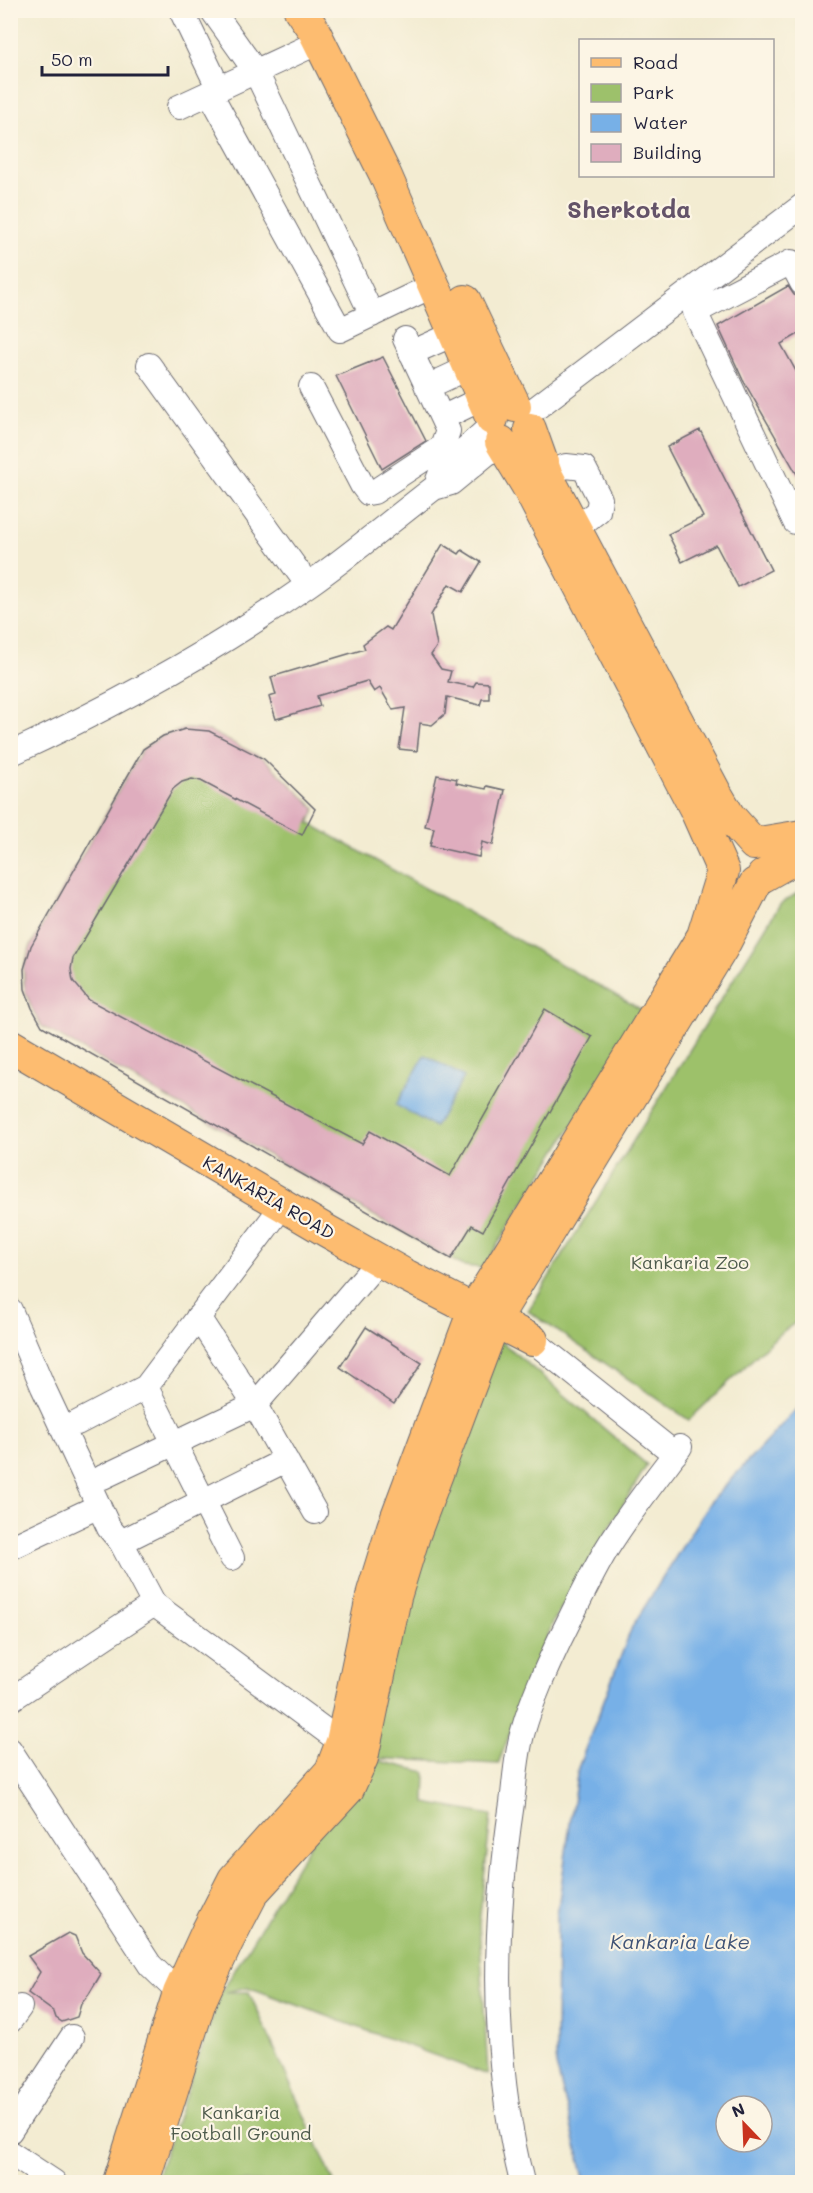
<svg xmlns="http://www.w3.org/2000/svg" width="813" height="2193" viewBox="0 0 813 2193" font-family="Mali,sans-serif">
  <rect width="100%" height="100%" fill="#fcf5e5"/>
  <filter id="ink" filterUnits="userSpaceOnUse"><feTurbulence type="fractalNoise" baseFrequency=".0167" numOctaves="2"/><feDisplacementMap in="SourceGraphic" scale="12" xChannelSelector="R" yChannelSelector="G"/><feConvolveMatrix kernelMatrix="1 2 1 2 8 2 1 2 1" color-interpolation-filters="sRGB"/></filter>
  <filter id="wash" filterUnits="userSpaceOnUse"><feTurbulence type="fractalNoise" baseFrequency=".008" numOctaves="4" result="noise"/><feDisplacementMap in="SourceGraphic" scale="24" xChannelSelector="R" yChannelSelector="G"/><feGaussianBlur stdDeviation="1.35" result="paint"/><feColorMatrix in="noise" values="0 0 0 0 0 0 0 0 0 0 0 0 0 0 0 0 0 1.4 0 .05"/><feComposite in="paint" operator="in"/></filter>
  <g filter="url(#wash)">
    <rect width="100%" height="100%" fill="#f3ecd2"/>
    <!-- green -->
    <path fill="#9dc16b" stroke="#607253" stroke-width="1.5" d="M185,729L209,731L264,759L315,809L309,823L644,1011L483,1268L463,1266L42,1026C32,1009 22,990 24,970C25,962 29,953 31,946L143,749L163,736Z
      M802,890V1318L778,1335L689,1420L528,1311L780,904Z
      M490,1332L647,1465L553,1622L498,1764L367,1758L426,1772L425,1803L491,1815L479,1924L488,2075L248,1987L226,1992H249L334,2182H155L221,1993L362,1758Z"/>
    <!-- water -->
    <path fill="#77b0e7" stroke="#4c6991" stroke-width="1.5" fill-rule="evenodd" d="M425,1055L464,1077L435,1127L396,1105Z
      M802,1403V2182H585L556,2065L557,1915L578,1768L632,1627L710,1502ZM726,2106H762V2142H726Z"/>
    <g id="blocks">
      <!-- building -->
      <path fill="#dfadbe" d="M788,286L794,295L802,298V332L781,344L802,382V483L743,380L718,326Z
        M383,357L426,441L382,469L336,376Z
        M700,430L771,570L738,587L716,545L682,562L668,534L703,517L667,447Z
        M443,544L459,554L462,550L481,562L463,592L449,584L431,615L437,646L431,655L441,669L451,671L448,682L473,687L476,682L489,683V699H482L480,705L447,697L445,714L432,725L420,723L417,751L399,749L405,708L393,710L380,688L374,692L367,681L317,696L320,706L276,719L269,697L276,695L271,677L365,649L363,644L386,627L391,630Z
        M185,729L209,731L264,759L315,809L302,835L201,781L192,779L182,782L173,789L73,958L71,969L73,981L89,1000L362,1144L370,1131L450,1176L545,1009L592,1037L483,1231L472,1225L451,1259L42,1026L32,1008L25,989L24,969L31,946L143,749L163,736Z
        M437,775L457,779L456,783L486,789L487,786L505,790L493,845L482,842L479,857L430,846L434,828L425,826Z
        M366,1327L422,1363L394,1404L340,1367Z
        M68,1933L75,1936L82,1953L101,1974L89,1994L81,2004L77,2017L62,2022L56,2018L54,2012L28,1993L40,1972L28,1956Z"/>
    </g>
  </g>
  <g filter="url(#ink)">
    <use href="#blocks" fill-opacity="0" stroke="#6b6970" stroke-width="1.5"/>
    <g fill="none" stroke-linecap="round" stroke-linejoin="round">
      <!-- minor casing -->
      <g stroke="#6b6970" stroke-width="26">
        <path id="minor" d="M181,10L219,89
          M212,10L256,72L372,315
          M210,93L340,330L434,285
          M179,107L319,42
          M411,353L456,333
          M149,365L308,585
          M311,387L362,485L368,493L374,492L442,447L448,431L405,339
          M427,387L470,367
          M527,415L802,206
          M442,418L483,398
          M546,474L566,466L584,468L600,499L598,511L575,529
          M438,480L442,470L491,426
          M795,522L695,312L791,262L802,283
          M10,754C114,706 215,651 308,585C351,555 392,520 434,488L451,483L501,442
          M10,1310L43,1387L109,1528L121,1542L154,1604L353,1751
          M198,1317L255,1405L315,1512
          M532,1340L675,1454
          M146,1387L232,1558
          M77,1423L146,1387L274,1217
          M103,1477L255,1405L369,1272
          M121,1542L286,1460
          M10,1548L99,1506
          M10,1700L154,1604
          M10,1750L150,1965L179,1993L193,1999
          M10,2021L20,2007
          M10,2131L72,2037
          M10,2153L54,2182
          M522,2182C491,2059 493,1928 512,1803C515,1780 516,1754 523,1731C532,1699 546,1669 560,1639C575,1609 589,1579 606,1550C628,1514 655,1480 680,1447"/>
      </g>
      <!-- major casing -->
      <g stroke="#6b6970" stroke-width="34">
        <path id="major" d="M300,10L313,29L385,174L492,419
          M465,301L515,406
          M530,429L546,474L715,792L729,816L754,844L802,836
          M763,876L802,854
          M10,1045L327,1231L407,1276L532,1340
          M119,2182L179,1993L207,1932L234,1879L331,1771L342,1742L373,1592L393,1527L474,1310L703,936L723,871L695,808L527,485L501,442
          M143,2182L200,2001L227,1942L253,1892L348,1789L362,1758L395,1597L414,1535L495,1319L722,948L755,884"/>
      </g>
      <!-- minor -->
      <use href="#minor" stroke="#fff" stroke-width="24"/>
      <!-- major -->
      <use href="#major" stroke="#fdbc6f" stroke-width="32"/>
    </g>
  </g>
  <g text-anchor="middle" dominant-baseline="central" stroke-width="4.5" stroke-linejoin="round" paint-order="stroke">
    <!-- street labels -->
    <g font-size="18" fill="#22223b" stroke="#fcf5e5">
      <text transform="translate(269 1197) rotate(30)">KANKARIA ROAD</text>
    </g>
    <!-- park labels -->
    <g font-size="18" fill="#4d5a4c" stroke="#fcf5e5">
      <text x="690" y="1262">Kankaria Zoo</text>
      <text x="241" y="2112">Kankaria<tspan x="241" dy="21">Football Ground</tspan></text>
    </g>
    <!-- water labels -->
    <g font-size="20" font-style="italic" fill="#405477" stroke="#fcf5e5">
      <text x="680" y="1941">Kankaria Lake</text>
    </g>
    <!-- district labels -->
    <g font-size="24" font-weight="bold" fill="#645369" stroke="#fcf5e5">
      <text x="629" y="208">Sherkotda</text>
    </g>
  </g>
  <!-- margin -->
  <rect width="813" height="2193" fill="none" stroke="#fcf5e5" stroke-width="36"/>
  <!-- legend -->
  <rect x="579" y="39" width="195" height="138" fill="#fcf5e5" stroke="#a5a1a1" stroke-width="1.5"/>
  <rect x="591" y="58" width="30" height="9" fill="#fdbc6f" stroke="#a5a1a1" stroke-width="1.5"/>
  <text x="633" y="69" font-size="18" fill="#22223b">Road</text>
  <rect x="591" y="84" width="30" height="18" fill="#9dc16b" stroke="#a5a1a1" stroke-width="1.5"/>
  <text x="633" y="99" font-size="18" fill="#22223b">Park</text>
  <rect x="591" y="114" width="30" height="18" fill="#77b0e7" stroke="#a5a1a1" stroke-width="1.5"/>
  <text x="633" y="129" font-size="18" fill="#22223b">Water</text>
  <rect x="591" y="144" width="30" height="18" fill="#dfadbe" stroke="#a5a1a1" stroke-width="1.5"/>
  <text x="633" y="159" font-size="18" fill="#22223b">Building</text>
  <!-- north arrow -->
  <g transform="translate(744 2124) rotate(337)"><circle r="28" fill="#fcf5e5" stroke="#a5a1a1" stroke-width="1.5"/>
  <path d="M0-4.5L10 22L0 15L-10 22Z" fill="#c8321e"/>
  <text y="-9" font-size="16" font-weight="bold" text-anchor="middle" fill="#22223b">N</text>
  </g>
  <!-- scale -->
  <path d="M42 66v9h126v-9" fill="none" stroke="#22223b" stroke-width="3"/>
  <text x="51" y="66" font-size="18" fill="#22223b" stroke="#fcf5e5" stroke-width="4.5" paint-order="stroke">50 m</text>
</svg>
